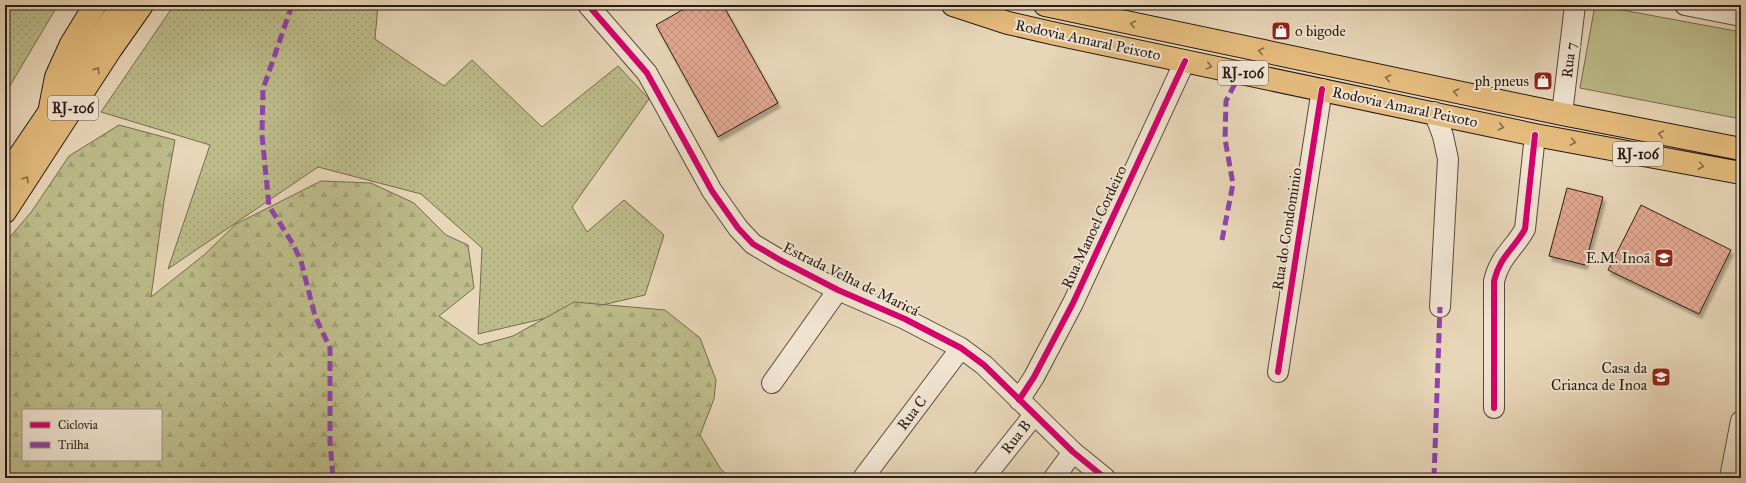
<svg xmlns="http://www.w3.org/2000/svg" width="1746" height="483" viewBox="0 0 1746 483" font-family="'IM FELL Great Primer',serif">
  <defs>
    <pattern id="grass-dots" width="8" height="8" patternUnits="userSpaceOnUse"><rect width="8" height="8" fill="#bdbc8a"/><path d="M2 2h.1M6 6h.1" fill="none" stroke="#a2a176" stroke-width="1.8" stroke-linecap="round"/></pattern>
    <pattern id="forest-firs" width="22" height="20" patternUnits="userSpaceOnUse"><rect width="22" height="20" fill="#bdbc8a"/><path d="M5 1l3.5 6h-7zM16 11l3.5 6h-7z" fill="#a2a176"/></pattern>
    <pattern id="building-cross-hatch" width="8" height="8" patternUnits="userSpaceOnUse"><rect width="8" height="8" fill="#e2a790"/><path d="M0 0l8 8M0 8l8-8" fill="none" stroke="#c28f7b"/></pattern>
    <filter id="shadow"><feDropShadow dx="2.5" dy="4.5" stdDeviation="1" flood-color="#0004"/></filter>
  </defs>
  <rect width="100%" height="100%" fill="#e8d6b8"/>
  <filter id="stains"><feTurbulence type="fractalNoise" baseFrequency=".005" numOctaves="4"/><feColorMatrix values="0 0 0 0 .2 0 0 0 0 .09 0 0 0 0 .02 0 0 0 .5 -.17"/></filter>
  <radialGradient id="worn" r=".72"><stop offset=".6" stop-color="#630" stop-opacity="0"/><stop offset="1" stop-color="#630" stop-opacity=".3"/></radialGradient>
  <!-- grass -->
  <path fill="url(#grass-dots)" stroke="#726c50" d="M5,5H58L5,94Z
    M174,5H378L375,39L444,86L472,60L542,127L618,66L649,99L572,207L587,232L624,200L664,235L645,295L478,334L482,248L421,194L318,167L168,269L210,145L101,112Z"/>
  <!-- forest -->
  <path fill="url(#forest-firs)" stroke="#726c50" fill-rule="evenodd" d="M119,125L175,140L164,201L151,297L204,255L236,224L321,181L371,183L414,203L446,235L468,245L474,288L439,316L480,345L513,336L574,302L665,310L700,338L716,380L714,399L700,435L720,468L730,478H5V243L32,211L69,156ZM23,410H161V460H23Z"/>
  <!-- garden -->
  <path fill="#bdbc8a" stroke="#726c50" d="M1595,5L1741,32V119L1580,88Z"/>
  <!-- building -->
  <path fill="url(#building-cross-hatch)" stroke="#271b15" filter="url(#shadow)" d="M691,5H723L778,103L718,137L656,25Z
    M1567,188L1603,197L1585,265L1549,256Z
    M1641,205L1731,250L1699,314L1608,270Z"/>
  <g fill="none" stroke-linecap="round" stroke-linejoin="round">
    <!-- minor casing -->
    <g stroke="#574a3e" stroke-width="22">
      <path id="minor" d="M588,5L647,73L712,191L738,228L753,244L780,260L838,290L905,319L961,348L984,365L1073,452L1105,478
        M1685,5L1741,16
        M1434,112L1443,136L1448,159L1440,307
        M1562,114L1575,5
        M1278,372L1322,89
        M772,383L838,290
        M1019,400L1034,377L1073,303L1185,61
        M1494,408V281C1500,256 1514,249 1525,229L1535,135
        M863,478L961,348
        M984,478L1034,415
        M1054,478L1073,452
        M1730,478L1741,421"/>
    </g>
    <!-- major casing -->
    <g stroke="#271b15" stroke-width="24">
      <path id="major" d="M49,113L56,77L71,44L95,5"/>
    </g>
    <!-- highway casing -->
    <g stroke="#271b15" stroke-width="24">
      <path id="highway" d="M953,5L1008,23L1056,34L1535,135L1741,173
        M1045,5L1562,114L1741,149
        M5,177L122,5
        M5,212L111,49L142,5"/>
    </g>
    <!-- minor -->
    <use href="#minor" stroke="#f0e4d1" stroke-width="20"/>
    <!-- major -->
    <use href="#major" stroke="#e4bb7c" stroke-width="22"/>
    <!-- highway -->
    <use href="#highway" stroke="#e4bb7c" stroke-width="22"/>
    <!-- quiet -->
    <path stroke="#8e44ad" stroke-width="5" stroke-dasharray="10 5" stroke-linecap="butt" d="M292,5L263,89L262,135L269,206L293,244L301,261L315,316L330,348V442L333,478
      M1222,240L1233,184L1225,139L1226,101L1241,72
      M1434,478L1440,307"/>
    <!-- cycleway casing -->
    <g stroke="#f0e4d1" stroke-width="8">
      <path id="cycleway" d="M588,5L647,73L712,191L738,228L753,244L780,260L838,290L905,319L961,348L984,365L1073,452L1105,478
        M1278,372L1322,89
        M1019,400L1034,377L1073,303L1185,61
        M1494,408V281C1500,256 1514,249 1525,229L1535,135"/>
    </g>
    <!-- cycleway -->
    <use href="#cycleway" stroke="#d6006c" stroke-width="6"/>
  </g>
  <!-- one-way arrows -->
  <defs><path id="oneway-chevron" d="M-2-3.5L2.5 0L-2 3.5" fill="none" stroke-width="1.6" stroke-linecap="round" stroke-linejoin="round"/></defs>
  <g stroke="#866b48">
    <use href="#oneway-chevron" transform="translate(1133 24) rotate(-168)"/>
    <use href="#oneway-chevron" transform="translate(1261 51) rotate(-168)"/>
    <use href="#oneway-chevron" transform="translate(1209 66) rotate(12)"/>
    <use href="#oneway-chevron" transform="translate(97 70) rotate(-57)"/>
    <use href="#oneway-chevron" transform="translate(1388 78) rotate(-168)"/>
    <use href="#oneway-chevron" transform="translate(1456 92) rotate(-168)"/>
    <use href="#oneway-chevron" transform="translate(1501 127) rotate(13)"/>
    <use href="#oneway-chevron" transform="translate(1661 134) rotate(-169)"/>
    <use href="#oneway-chevron" transform="translate(1573 142) rotate(11)"/>
    <use href="#oneway-chevron" transform="translate(1701 166) rotate(11)"/>
    <use href="#oneway-chevron" transform="translate(26 179) rotate(-57)"/>
  </g>
  <!-- icons -->
  <defs>
    <g id="shop-square" transform="scale(1)"><rect x="-9" y="-9" width="18" height="18" rx="4" fill="#8f2418" stroke="#f0e4d1"/><path d="M-5-2.5h2.3a2.7 3.5 0 0 1 5.4 0H5L5.5 6h-11ZM-1.5-2.5h3a1.5 2.3 0 0 0-3 0Z" fill="#fff"/></g>
    <g id="school-square" transform="scale(1)"><rect x="-9" y="-9" width="18" height="18" rx="4" fill="#8f2418" stroke="#f0e4d1"/><path d="M0-5L7-2L0 1L-7-2ZM-4 1L0 2.5L4 1V4Q0 6-4 4Z" fill="#fff"/></g>
  </defs>
  <g fill-rule="evenodd">
    <use href="#shop-square" x="1281" y="31"/>
    <use href="#shop-square" x="1543" y="81"/>
    <use href="#school-square" x="1664" y="258"/>
    <use href="#school-square" x="1661" y="377"/>
  </g>
  <g text-anchor="middle" dominant-baseline="central" stroke-width="4" stroke-linejoin="round" paint-order="stroke">
    <!-- shield labels -->
    <g fill="#f0e4d1" stroke="#63574d" stroke-width="1">
      <rect x="1218" y="61" width="50" height="24" rx="3"/>
      <rect x="48" y="96" width="50" height="24" rx="3"/>
      <rect x="1613" y="142" width="50" height="24" rx="3"/>
    </g>
    <g font-size="14" font-weight="bold" fill="#271b15">
      <text x="1243" y="73">RJ-106</text>
      <text x="73" y="108">RJ-106</text>
      <text x="1638" y="154">RJ-106</text>
    </g>
    <!-- poi labels -->
    <g font-size="15" fill="#271b15" stroke="#f0e4d1" text-anchor="end">
      <text x="1295" y="31" text-anchor="start">o bigode</text>
      <text x="1529" y="81">ph pneus</text>
      <text x="1650" y="258">E.M. Inoã</text>
      <text x="1647" y="368">Casa da<tspan x="1647" dy="17">Crianca de Inoa</tspan></text>
    </g>
    <!-- street labels -->
    <g font-size="15" fill="#271b15" stroke="#f0e4d1">
      <text transform="translate(1088 40) rotate(12)">Rodovia Amaral Peixoto</text>
      <text transform="translate(1569 60) rotate(-83)">Rua 7</text>
      <text transform="translate(1405 107) rotate(12)">Rodovia Amaral Peixoto</text>
      <text transform="translate(1094 227) rotate(-65)">Rua Manoel Cordeiro</text>
      <text transform="translate(1287 229) rotate(-81)">Rua do Condominio</text>
      <text transform="translate(851 279) rotate(26)">Estrada Velha de Maricá</text>
      <text transform="translate(912 413) rotate(-53)">Rua C</text>
      <text transform="translate(1016 437) rotate(-52)">Rua B</text>
    </g>
  </g>
  <!-- margin -->
  <rect width="1746" height="483" fill="none" stroke="#e8d6b8" stroke-width="20"/>
  <rect x="6" y="6" width="1734" height="471" fill="none" stroke="#271b15" stroke-width="2"/>
  <rect x="10" y="10" width="1726" height="463" fill="none" stroke="#271b15"/>
  <!-- legend -->
  <rect x="22" y="409" width="140" height="52" fill="#f0e4d1" stroke="#a09486"/>
  <rect x="30" y="422" width="20" height="6" fill="#d6006c" stroke="#a09486"/>
  <text x="58" y="429" font-size="12" fill="#271b15">Ciclovia</text>
  <rect x="30" y="442" width="20" height="6" fill="#8e44ad" stroke="#a09486"/>
  <text x="58" y="449" font-size="12" fill="#271b15">Trilha</text>
  <rect width="100%" height="100%" filter="url(#stains)"/>
  <rect width="100%" height="100%" fill="url(#worn)"/>
</svg>
